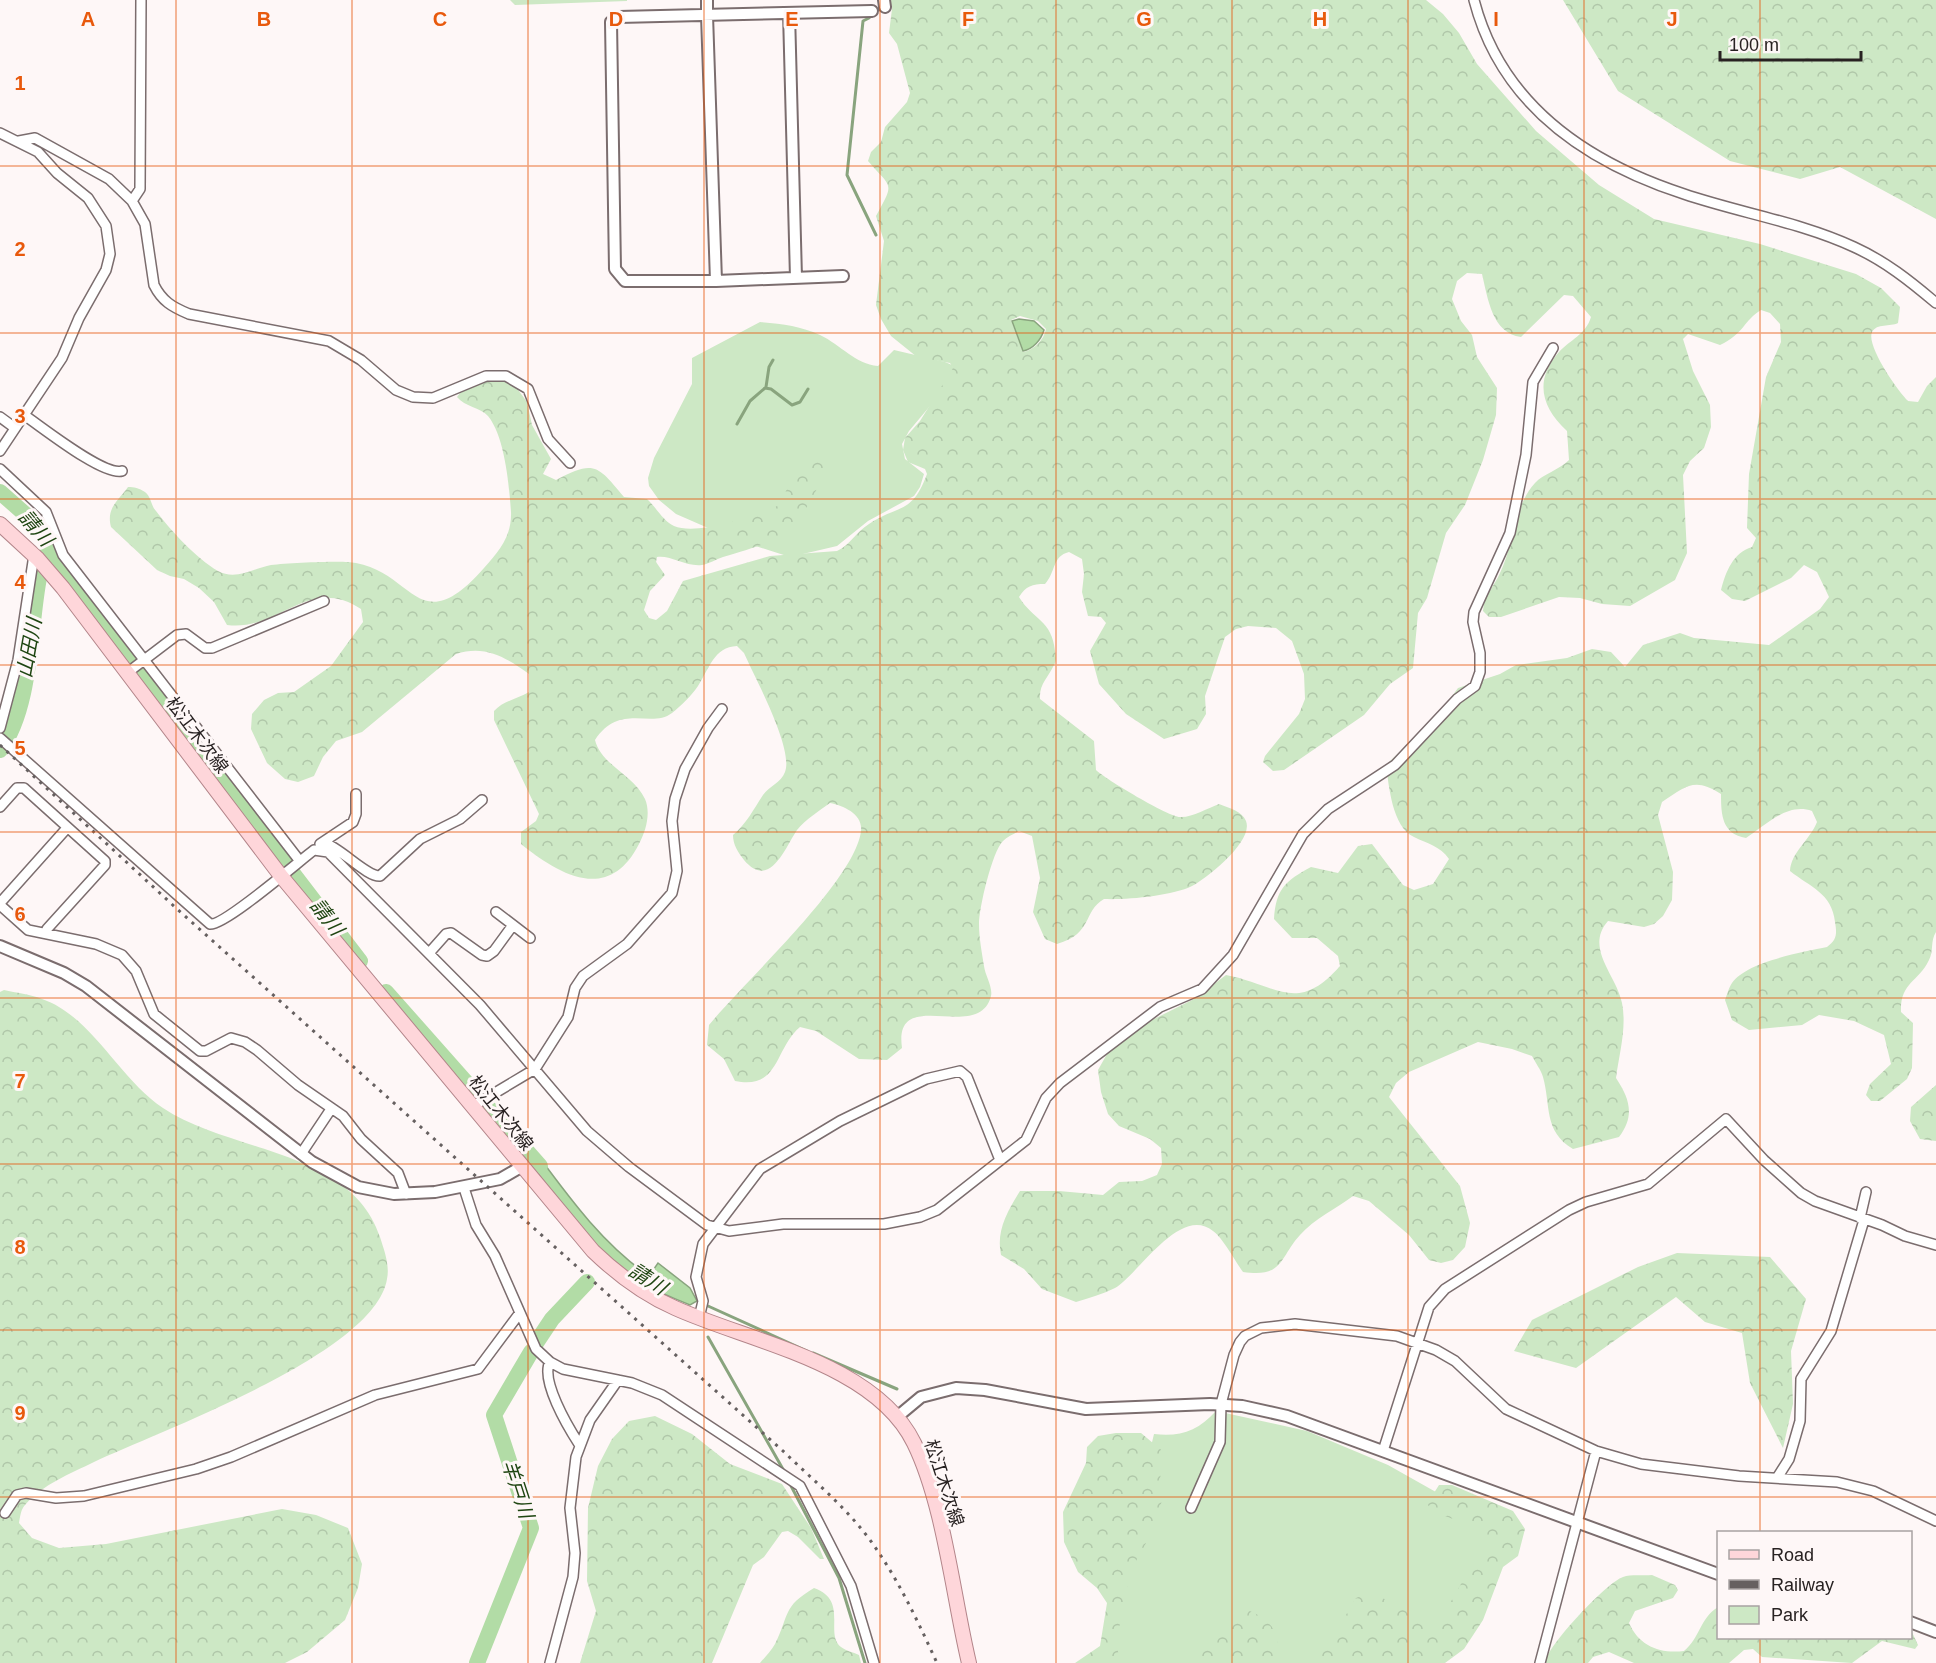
<svg xmlns="http://www.w3.org/2000/svg" width="1936" height="1663" viewBox="0 0 1936 1663" font-family="Arial,'Noto Sans JP',sans-serif">
  <defs>
    <pattern id="forest-crowns" width="20" height="18" patternUnits="userSpaceOnUse" patternTransform="scale(1.5)"><rect width="20" height="18" fill="#cde8c5"/><path d="M2 6a3 3 0 1 1 6 0M12 15a3 3 0 1 1 6 0" fill="none" stroke="#b0c7a9"/></pattern>
  </defs>
  <rect width="100%" height="100%" fill="#fef7f7"/>
  <!-- green -->
  <path fill="#cde8c5" d="M510,0H627V1L515,5Z
    M760,322C782,324 801,326 820,335C841,345 855,364 878,366L894,350L945,362L952,365L954,370L935,400L909,431L902,444L905,459L924,474L920,487L914,496L868,521L837,546L790,557L731,538L676,514L659,500L649,486L648,478L654,458L692,384V358Z
    M1216,1411L1307,1431L1388,1465L1498,1527L1468,1612L1328,1663H1110L1114,1600L1154,1434C1180,1437 1198,1431 1216,1411Z"/>
  <!-- forest -->
  <path fill="url(#forest-crowns)" fill-rule="evenodd" d="M890,0H1426L1443,14L1459,33L1477,64L1536,131L1599,185L1654,219L1760,244L1856,274L1881,288L1900,307L1898,323C1890,327 1877,323 1872,332C1866,346 1898,391 1908,401L1918,402L1927,386L1936,377V932C1930,941 1934,951 1929,960C1918,983 1900,982 1901,1012L1913,1023L1912,1068L1907,1079L1880,1101H1871L1866,1095L1870,1084L1891,1064L1884,1035L1854,1021L1819,1015L1802,1025L1749,1030L1732,1020L1725,1000C1727,995 1729,987 1732,983C1746,962 1802,952 1827,947C1837,940 1837,934 1835,922C1832,893 1810,887 1790,871C1791,852 1810,840 1817,822L1812,811C1787,802 1765,826 1746,838C1722,834 1721,815 1721,794C1694,777 1687,786 1662,802L1658,815L1673,872L1672,900L1663,916L1654,924L1644,927L1608,921C1584,948 1617,976 1622,1003C1627,1028 1619,1054 1616,1078C1630,1099 1635,1116 1619,1137L1573,1149C1543,1131 1551,1105 1543,1077C1541,1070 1535,1062 1532,1056L1512,1049L1478,1042L1409,1072L1396,1083L1389,1097L1460,1186L1470,1223L1465,1247L1453,1260L1441,1263L1429,1260L1409,1235L1369,1201L1353,1196C1337,1208 1314,1219 1300,1235C1279,1258 1284,1278 1243,1272C1235,1261 1223,1238 1213,1231C1180,1204 1138,1275 1115,1288C1103,1294 1089,1298 1076,1302L1042,1289L1024,1269L1001,1255C996,1231 1007,1212 1020,1191H1059L1103,1195L1119,1182L1142,1181L1157,1175L1162,1164L1161,1148L1150,1139L1119,1126L1108,1114L1101,1092L1098,1070L1107,1054L1140,1026L1194,999L1226,975C1278,985 1297,1015 1340,966L1338,956L1317,938H1292L1274,919C1276,889 1285,881 1311,867L1338,873L1358,846L1372,844L1403,885L1414,890L1433,884L1449,859C1440,846 1428,844 1414,837C1392,827 1389,786 1386,765L1438,715L1458,688L1500,674L1516,665L1567,658L1592,649L1611,652L1625,667L1643,645L1680,633L1694,638L1769,645L1820,609L1829,597L1817,572L1804,565L1791,578L1745,601L1732,599L1721,590C1726,571 1733,553 1752,547L1756,538L1747,528L1749,474L1766,377L1781,342L1780,324L1770,313L1761,310C1744,320 1744,334 1720,345L1688,334L1683,339L1693,371L1710,405L1711,427L1704,448L1690,461L1683,475L1687,553L1675,580L1630,606L1602,604L1580,598L1559,597L1501,617H1489L1483,611C1484,595 1494,587 1500,573C1514,545 1513,507 1535,483C1543,474 1559,470 1569,460L1567,431C1541,407 1534,380 1559,352C1570,340 1586,334 1591,317L1573,296L1564,295L1521,337C1492,333 1488,299 1482,274L1467,273L1457,281L1452,299L1461,321L1472,335L1477,357L1497,388L1496,415L1483,460L1465,505L1446,533L1427,598L1418,613L1413,668L1390,684L1364,715L1284,770L1273,771L1263,762L1265,756L1299,714L1305,699L1304,674L1292,641L1276,628L1248,626L1236,629L1225,637L1205,696L1206,714L1197,729L1164,739L1126,714L1099,684L1090,651L1106,623L1101,617L1088,616L1082,592L1084,574L1082,559L1069,552C1052,556 1056,572 1045,584C1032,584 1026,586 1019,597C1033,620 1052,620 1055,651C1056,656 1057,660 1054,665C1048,678 1039,684 1040,699L1094,741L1096,770C1105,779 1169,817 1180,817C1191,818 1208,808 1219,804C1229,808 1242,811 1246,821C1254,841 1207,878 1192,886C1172,896 1126,900 1104,899C1082,912 1094,933 1057,944L1045,939L1033,912L1040,878L1032,836L1019,831C1014,834 1007,837 1003,841C992,852 979,908 979,924C979,938 982,953 984,966C985,975 993,987 991,996C979,1044 893,984 902,1048L887,1060L859,1059L816,1031L800,1027C774,1049 780,1090 735,1081L724,1059L707,1045L709,1025C744,982 855,881 861,831C863,814 844,806 830,803C819,811 806,819 797,830C786,846 770,891 744,860C738,852 733,845 733,835C747,823 753,810 763,795C769,786 781,783 785,772C794,749 755,678 744,653L737,646C714,647 709,669 698,686C692,695 681,706 672,713C651,729 620,702 595,740C601,765 634,775 645,799C651,813 646,831 639,844C609,903 561,876 521,844V832L536,821L539,814L494,720V711C503,701 517,699 529,692V674C507,658 485,644 456,654L362,732L336,741L323,757L314,776L298,782L285,779L267,763L251,729L252,714L264,700L278,693L294,692L331,666L363,622L361,609C308,574 279,632 227,625L214,602L199,588L184,579L170,576L157,570L111,527C106,508 118,501 128,487C134,487 139,488 145,492C151,496 151,506 156,511C172,532 196,558 218,571C236,581 254,568 271,565C288,563 332,561 348,562C414,567 416,645 484,568C499,551 512,536 511,512C509,485 505,437 488,416C480,407 465,407 457,397L460,393L488,379L513,383L527,402L532,425L551,459L543,474L556,480C595,459 598,466 624,497L647,499C656,507 663,521 674,526C697,536 757,516 779,505L791,481L815,450L823,451L829,460C827,473 821,482 814,494C790,540 771,542 723,557C716,559 709,564 702,565C686,567 671,555 657,557L656,562L665,575L650,591L644,610L649,618L656,620L667,611L683,581L770,556L837,551C850,545 856,532 869,524C899,504 912,515 927,474L925,469L908,462L903,450L905,438L920,421L953,368L950,363L917,357L891,336L881,319L876,305L884,241L876,216C895,181 892,189 868,161L871,152L881,142L885,127L907,102L910,93L897,44L889,33L892,9ZM1020,316L1038,321L1046,329C1044,340 1034,350 1023,352L1011,320Z
    M1563,0H1936V219L1840,167L1800,179L1730,161L1618,91Z
    M4,990C16,993 30,994 42,999C92,1016 119,1079 163,1108C230,1153 351,1149 380,1237C384,1250 390,1265 387,1279C375,1354 159,1431 94,1462C70,1474 43,1484 25,1505C21,1509 20,1517 19,1523L32,1538L59,1548L106,1544L282,1509L316,1515L348,1528L362,1564L358,1588L345,1620L307,1652L285,1663H0V992Z
    M1936,1085V1141L1920,1139L1910,1121L1911,1107Z
    M1677,1253L1770,1257L1806,1299L1791,1351L1793,1404L1783,1448L1750,1383L1742,1333L1705,1322L1676,1297L1576,1368L1514,1351L1532,1320L1638,1267Z
    M655,1416L692,1434L730,1464L782,1484L811,1528L824,1559H820L798,1537L788,1531L782,1532L764,1557L753,1565L712,1663H580L596,1611L587,1581L588,1508L598,1466L612,1439L629,1421Z
    M1116,1433H1141L1166,1454L1160,1478L1164,1495L1150,1536L1132,1568L1122,1607L1117,1646L1120,1663H1075L1100,1646L1107,1603L1097,1588L1078,1572L1064,1542L1063,1512L1086,1463L1087,1447L1098,1436Z
    M1439,1485H1452L1513,1511L1525,1529L1518,1556L1503,1567L1483,1620L1464,1649L1445,1663H1303L1343,1620L1356,1598L1371,1592L1429,1622L1445,1612L1474,1561L1485,1549C1483,1517 1443,1524 1427,1504Z
    M1652,1575L1675,1585L1678,1590L1673,1598L1635,1611L1629,1623C1639,1646 1660,1654 1684,1651C1700,1638 1700,1618 1718,1607V1638H1910L1911,1630L1918,1645L1915,1649L1882,1641L1852,1663L1762,1657L1753,1649L1744,1650L1729,1663H1634L1609,1652L1593,1657L1588,1663H1545C1546,1647 1607,1582 1623,1577C1631,1574 1643,1576 1652,1575Z
    M814,1588C849,1600 824,1634 841,1647C846,1651 853,1652 859,1655L861,1663H760C765,1657 771,1651 775,1644C790,1614 782,1607 814,1588Z
    M1245,1609C1269,1619 1278,1627 1278,1654L1285,1663H1182L1197,1644Z"/>
  <!-- water -->
  <path fill="#b2dca6" stroke="#89a47e" stroke-width="1.5" d="M1019,319L1034,321L1044,330C1041,340 1033,349 1023,351L1012,321Z
    M531,1146C566,1193 600,1242 649,1276L658,1263L690,1288L697,1301L690,1305C671,1297 650,1289 633,1277C587,1245 556,1196 522,1153Z"/>
  <g fill="none" stroke-linecap="round" stroke-linejoin="round">
    <!-- stream -->
    <path stroke="#89a47e" stroke-width="3" d="M869,18L863,21L847,175L876,235
      M766,387L769,367L773,360
      M737,424L750,401L765,388L771,389L792,405L800,402L808,389
      M5,734L9,738
      M708,1306L807,1351
      M708,1337L784,1471
      M813,1353L897,1389
      M789,1482L839,1578L865,1663"/>
    <!-- river -->
    <path stroke="#b2dca6" stroke-width="16" d="M0,492L43,530L48,544L68,572L200,752L360,961
      M0,750C32,706 29,629 39,578C41,568 45,560 47,551
      M386,992L540,1166
      M536,1343L552,1319L587,1282
      M477,1663L531,1528L494,1415L531,1352"/>
    <!-- minor casing -->
    <g stroke="#7b6d6e" stroke-width="12">
      <path id="minor" d="M1474,0C1501,104 1586,162 1684,194C1740,213 1800,222 1854,247C1885,261 1910,281 1936,303
        M0,133L38,152L57,173L88,198L106,226L110,254L106,270L79,318L62,358L0,451
        M19,141L35,138L109,179L132,201L145,224L154,285C162,301 172,307 189,314L329,341L361,360L396,390L413,397L433,398L486,376H506L528,389L548,439L570,463
        M132,201L140,189L141,0
        M24,415C42,427 103,476 122,471
        M0,417L15,428
        M0,469L46,512L63,555L299,860
        M127,673L177,635L186,634L205,648H212L324,601
        M0,728L18,660L34,555
        M0,738L210,924C224,926 298,862 314,850L328,852L480,1005L587,1131L629,1167L707,1225L729,1231L783,1224H884L920,1217L937,1210L1026,1140L1046,1098L1060,1083L1160,1007L1202,989L1233,955L1303,834L1328,809L1395,765L1457,699L1475,686L1480,672V653L1473,622L1474,612L1510,533L1526,455L1533,382L1553,348
        M0,807L17,788H24L105,861V865L47,929V933
        M323,842C342,849 367,877 380,876L420,839L460,819L482,800
        M320,844L353,822L356,814V794
        M0,903L67,828
        M0,905L28,930L96,944L122,955L136,971L154,1014L200,1051H206L231,1038L245,1042L257,1050L298,1085L343,1116L361,1139L398,1173L406,1194
        M496,912L530,938
        M430,952L446,934L451,933L482,955L487,956L494,951L513,925
        M473,1106L535,1069L568,1017L575,988L583,976L627,944L672,893L677,871L672,821L675,799L685,769L708,728L722,709
        M301,1154L331,1109
        M464,1188L476,1225L495,1256L536,1349L550,1362L563,1369L632,1383L662,1395L800,1486L851,1586L874,1663
        M1860,1218L1866,1192
        M699,1318L703,1301L696,1277L703,1244L760,1169L840,1121L926,1079L960,1071L967,1077L1000,1160
        M550,1362C540,1380 568,1427 579,1444
        M1383,1451L1429,1307L1445,1289L1569,1210L1586,1202L1648,1184L1726,1119L1764,1160L1801,1193L1815,1201L1882,1225L1905,1236L1936,1245
        M1777,1478L1789,1459L1800,1421L1801,1379L1831,1331L1864,1220
        M1191,1508L1220,1442L1221,1404L1234,1355L1240,1342L1245,1336L1261,1328L1295,1324L1397,1336L1436,1350L1455,1361L1506,1409L1596,1451L1641,1464L1739,1476L1837,1482L1873,1491L1936,1521
        M5,1513L17,1495L26,1493L56,1498L84,1496L196,1469L231,1457L375,1395L478,1369L519,1314
        M550,1663L573,1577L575,1553L570,1508L576,1457L590,1420L618,1380
        M1540,1663L1596,1451"/>
    </g>
    <!-- tertiary casing -->
    <g stroke="#7b6d6e" stroke-width="14">
      <path id="tertiary" d="M707,0V15L716,281H625L615,269L611,22L619,17L872,11
        M884,0L885,7
        M789,13L796,278
        M716,281L843,276
        M0,946L64,973L86,986L312,1162L358,1187L394,1194L435,1192L500,1179L521,1167
        M897,1417L921,1397L956,1388L985,1390L1086,1409L1210,1404L1242,1406L1287,1416L1718,1574
        M1910,1622L1936,1632"/>
    </g>
    <!-- primary casing -->
    <g stroke="#b3858a" stroke-width="16">
      <path id="primary" d="M0,524L38,559L63,588L281,876L593,1251C618,1275 643,1294 675,1308C750,1342 875,1363 914,1443C944,1504 953,1596 969,1663"/>
    </g>
    <!-- minor -->
    <use href="#minor" stroke="#fff" stroke-width="9"/>
    <!-- tertiary -->
    <use href="#tertiary" stroke="#fff" stroke-width="10"/>
    <!-- primary -->
    <use href="#primary" stroke="#fed6da" stroke-width="14"/>
    <!-- rail -->
    <path stroke="#666060" stroke-width="3" stroke-dasharray="3 6" stroke-linecap="butt" d="M0,745L176,908L783,1451C815,1482 852,1512 877,1550C901,1585 919,1624 937,1663"/>
  </g>
  <!-- grid -->
  <path fill="none" stroke="#e8590c" stroke-width="1.5" stroke-opacity="0.55" d="M176,0V1663M352,0V1663M528,0V1663M704,0V1663M880,0V1663M1056,0V1663M1232,0V1663M1408,0V1663M1584,0V1663M1760,0V1532M0,166H1936M0,333H1936M0,499H1936M0,665H1936M0,832H1936M0,998H1936M0,1164H1936M0,1330H1936M0,1497H1936M1760,1638V1663"/>
  <g text-anchor="middle" dominant-baseline="central" stroke-width="6" stroke-linejoin="round" paint-order="stroke">
    <!-- street labels -->
    <g font-size="18" fill="#282222" stroke="#fef7f7">
      <text transform="translate(197 735) rotate(53)">松江木次線</text>
      <text transform="translate(501 1113) rotate(51)">松江木次線</text>
      <text transform="translate(944 1483) rotate(72)">松江木次線</text>
    </g>
    <!-- water labels -->
    <g font-size="20" font-style="italic" fill="#1f4612" stroke="#fef7f7">
      <text transform="translate(36 528) rotate(49)">請川</text>
      <text transform="translate(29 648) rotate(-80)">山田川</text>
      <text transform="translate(327 917) rotate(52)">請川</text>
      <text transform="translate(648 1279) rotate(32)">請川</text>
      <text transform="translate(518 1489) rotate(72)">羊戸川</text>
    </g>
  </g>
  <g font-size="20" text-anchor="middle" font-weight="bold" fill="#e8590c" stroke="#fef7f7" stroke-width="6" stroke-linejoin="round" paint-order="stroke">
    <text x="88" y="26">A</text>
    <text x="264" y="26">B</text>
    <text x="440" y="26">C</text>
    <text x="616" y="26">D</text>
    <text x="792" y="26">E</text>
    <text x="968" y="26">F</text>
    <text x="1144" y="26">G</text>
    <text x="1320" y="26">H</text>
    <text x="1496" y="26">I</text>
    <text x="1672" y="26">J</text>
    <text x="20" y="90">1</text>
    <text x="20" y="256">2</text>
    <text x="20" y="423">3</text>
    <text x="20" y="589">4</text>
    <text x="20" y="755">5</text>
    <text x="20" y="921">6</text>
    <text x="20" y="1088">7</text>
    <text x="20" y="1254">8</text>
    <text x="20" y="1420">9</text>
  </g>
  <!-- legend -->
  <rect x="1717" y="1531" width="195" height="108" fill="#fef7f7" stroke="#a8a2a2" stroke-width="1.5"/>
  <rect x="1729" y="1550" width="30" height="9" fill="#fed6da" stroke="#a8a2a2" stroke-width="1.5"/>
  <text x="1771" y="1561" font-size="18" fill="#282222">Road</text>
  <rect x="1729" y="1580" width="30" height="9" fill="#666060" stroke="#a8a2a2" stroke-width="1.5"/>
  <text x="1771" y="1591" font-size="18" fill="#282222">Railway</text>
  <rect x="1729" y="1606" width="30" height="18" fill="#cde8c5" stroke="#a8a2a2" stroke-width="1.5"/>
  <text x="1771" y="1621" font-size="18" fill="#282222">Park</text>
  <!-- scale -->
  <path d="M1720 51v9h141v-9" fill="none" stroke="#282222" stroke-width="3"/>
  <text x="1729" y="51" font-size="18" fill="#282222" stroke="#fef7f7" stroke-width="4.5" paint-order="stroke">100 m</text>
</svg>
